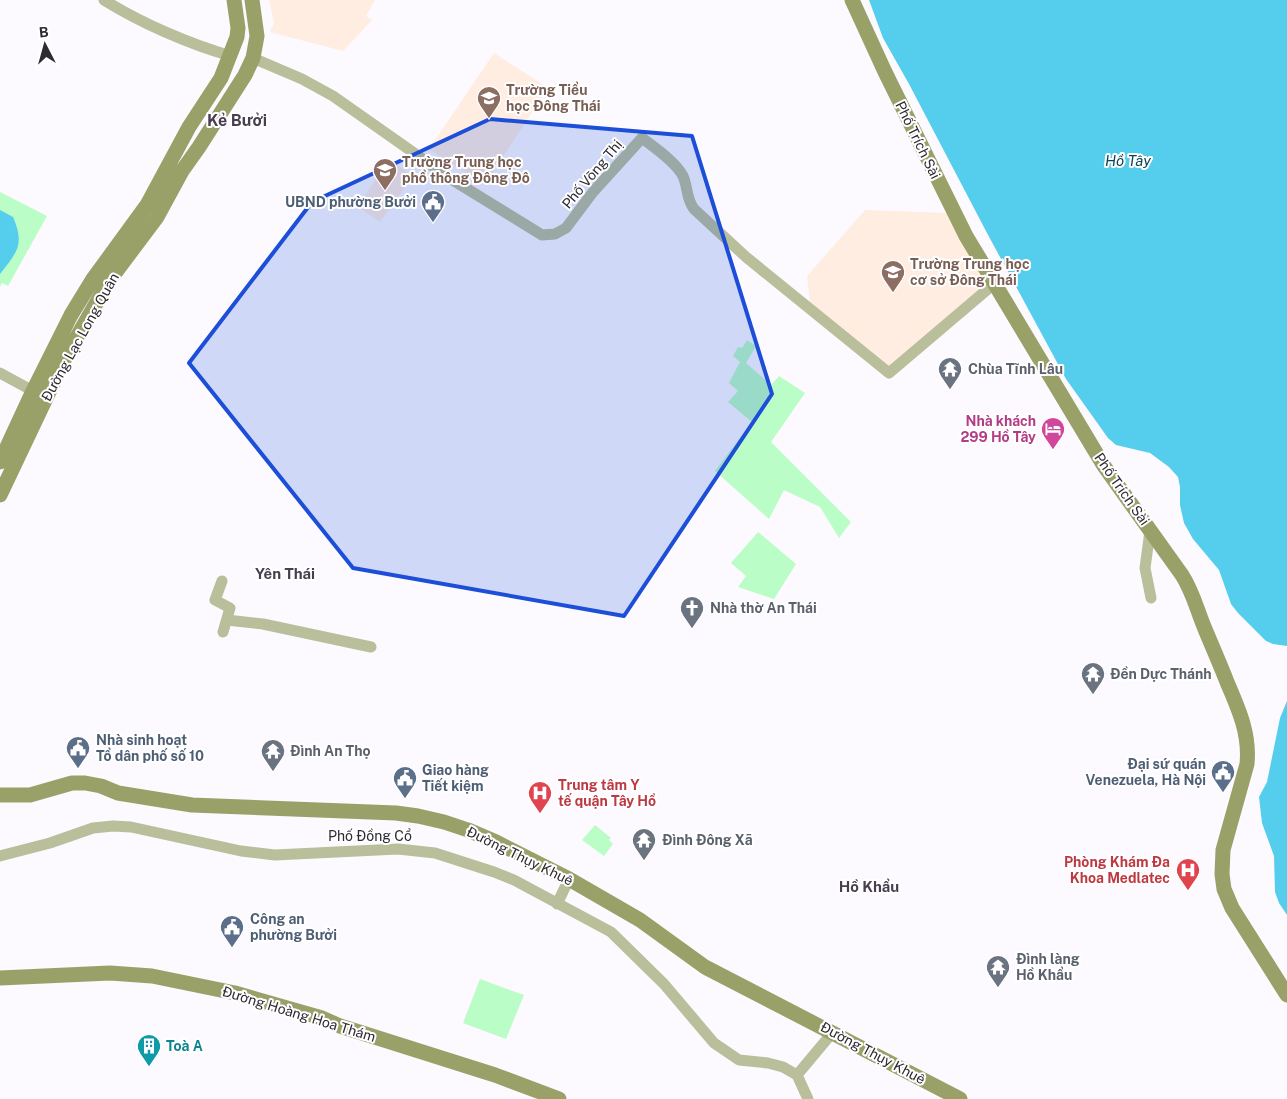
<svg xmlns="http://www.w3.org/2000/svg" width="1287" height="1099" viewBox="0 0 1287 1099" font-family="'Public Sans',sans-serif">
  <rect width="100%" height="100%" fill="#fcfaff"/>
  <!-- education -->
  <path fill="#ffede2" d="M269,0H375L366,16L372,20L343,51L270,32L274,23Z
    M494,53L548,88L485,184L429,149Z
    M390,160L413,176L380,222L357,206Z
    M865,210L948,213L990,282L888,368L810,303L807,276Z"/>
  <!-- green -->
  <path fill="#bafdc6" d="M0,192L47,216L8,286L2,283L0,287Z
    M747,340L756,346L746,363L771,385L779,376L805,393L771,442L851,522L839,538L820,507L784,490L769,519L715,471L752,422L728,402L738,391L729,383L740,362L733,356L738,347L742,348Z
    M758,532L796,564L774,599L738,587L746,576L731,563Z
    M595,825L611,838L609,840L613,844L604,856L582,840Z
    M480,979L524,995L506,1039L463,1023Z"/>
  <!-- water -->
  <path fill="#55cdec" d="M869,0H1287V646L1273,644L1266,641L1238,613L1231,604L1219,570L1193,539L1184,523L1180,505V487L1178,477L1169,467L1150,453L1116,445L1108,438L1066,379L987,233L909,84L883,38Z
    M0,210L13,217C25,245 17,252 0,274Z
    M1287,701V915L1279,903L1275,892L1274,856L1262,823L1259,797L1267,782L1280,718Z"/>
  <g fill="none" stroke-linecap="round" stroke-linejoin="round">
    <!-- street -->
    <path stroke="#b9bf9a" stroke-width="11" d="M104,0C141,23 189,44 231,56
      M253,58L302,79L333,96L451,179L542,235L555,234L566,228L593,192L642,138C654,147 676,162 683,176C688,187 686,199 694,209L746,257L889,373L995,283
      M0,373L33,391
      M1150,531L1145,568L1151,598
      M222,581L215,600L230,608L223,632
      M227,620L263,624L371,647
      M0,856L50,843L93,828L113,826L131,827L241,851L275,855L398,849L435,853L494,872L514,880L611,932L664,984L714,1043L739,1060L768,1063L783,1067L797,1075L808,1099
      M557,904L569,879
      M797,1075L833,1032"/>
    <!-- secondary -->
    <path stroke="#99a169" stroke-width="15" d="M852,0L885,72L966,236L1104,466L1182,575C1193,592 1197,610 1205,629C1212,646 1220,664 1227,682C1239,710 1250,734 1247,764L1223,850L1222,874L1224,889L1232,908L1287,995
      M0,462L33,391L71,315L93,279L147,205L189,127L221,78L237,37L238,28L234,0
      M0,495L66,356L109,281L157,217L182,171L199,147L245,75L253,58L257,36L252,0
      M0,795H30L72,783H85L101,786L118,793L192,805L396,813L418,816L444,822L468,830L496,842L569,879L640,920L705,967L960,1099
      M0,978L110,973L152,976L235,993L322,1018L340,1026L495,1075L559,1099"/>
  </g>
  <!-- marked area -->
  <path fill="#1d4ed8" fill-opacity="0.2" stroke="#1d4ed8" stroke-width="4" stroke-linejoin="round" d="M490,119L692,136L772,394L624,616L353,568L189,363L312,202Z"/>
  <!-- icons -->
  <defs>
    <g id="school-pin" transform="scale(1.25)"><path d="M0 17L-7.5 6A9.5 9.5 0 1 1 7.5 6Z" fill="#8d6e63" stroke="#fff"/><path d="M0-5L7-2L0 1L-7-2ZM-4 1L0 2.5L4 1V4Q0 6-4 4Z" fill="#fff"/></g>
    <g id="civic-pin" transform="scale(1.25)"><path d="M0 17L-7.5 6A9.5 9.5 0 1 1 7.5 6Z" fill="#5c6f8a" stroke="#fff"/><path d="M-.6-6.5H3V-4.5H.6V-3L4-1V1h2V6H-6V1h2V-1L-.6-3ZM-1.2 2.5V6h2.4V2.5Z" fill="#fff"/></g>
    <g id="temple-pin" transform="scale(1.25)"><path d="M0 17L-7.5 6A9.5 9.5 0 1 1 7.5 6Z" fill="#6b7280" stroke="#fff"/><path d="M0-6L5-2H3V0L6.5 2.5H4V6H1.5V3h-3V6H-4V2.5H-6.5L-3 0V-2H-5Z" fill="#fff"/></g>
    <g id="hotel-pin" transform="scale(1.25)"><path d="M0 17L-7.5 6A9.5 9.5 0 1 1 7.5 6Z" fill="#d1479c" stroke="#fff"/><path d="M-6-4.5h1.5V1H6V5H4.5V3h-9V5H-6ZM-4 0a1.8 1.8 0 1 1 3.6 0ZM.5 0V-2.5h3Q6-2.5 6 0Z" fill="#fff"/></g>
    <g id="church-pin" transform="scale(1.25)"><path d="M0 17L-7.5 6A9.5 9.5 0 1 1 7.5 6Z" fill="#6b7280" stroke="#fff"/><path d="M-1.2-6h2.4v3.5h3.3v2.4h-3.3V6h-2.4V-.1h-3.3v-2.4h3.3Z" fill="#fff"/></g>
    <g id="hospital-pin" transform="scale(1.25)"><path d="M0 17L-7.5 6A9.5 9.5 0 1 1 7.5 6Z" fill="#e0444e" stroke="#fff"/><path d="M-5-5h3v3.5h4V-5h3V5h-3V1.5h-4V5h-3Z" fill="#fff"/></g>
    <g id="building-pin" transform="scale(1.25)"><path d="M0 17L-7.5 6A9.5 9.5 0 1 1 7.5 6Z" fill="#0f9aa8" stroke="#fff"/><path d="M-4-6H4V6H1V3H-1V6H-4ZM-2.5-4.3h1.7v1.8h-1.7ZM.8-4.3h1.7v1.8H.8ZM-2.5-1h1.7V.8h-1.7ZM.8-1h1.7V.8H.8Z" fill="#fff"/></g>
  </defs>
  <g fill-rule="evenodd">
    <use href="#school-pin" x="489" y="98"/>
    <use href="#school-pin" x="385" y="170"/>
    <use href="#civic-pin" x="433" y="202"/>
    <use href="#school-pin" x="893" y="272"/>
    <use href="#temple-pin" x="950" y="369"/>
    <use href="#hotel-pin" x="1053" y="429"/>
    <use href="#church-pin" x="692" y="608"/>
    <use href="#temple-pin" x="1093" y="674"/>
    <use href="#civic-pin" x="78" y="748"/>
    <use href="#temple-pin" x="273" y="751"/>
    <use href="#civic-pin" x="1223" y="772"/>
    <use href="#civic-pin" x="405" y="778"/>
    <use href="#hospital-pin" x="540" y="793"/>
    <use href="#temple-pin" x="644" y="840"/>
    <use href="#hospital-pin" x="1188" y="870"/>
    <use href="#civic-pin" x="232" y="927"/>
    <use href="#temple-pin" x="998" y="967"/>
    <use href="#building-pin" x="149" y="1046"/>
  </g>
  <g text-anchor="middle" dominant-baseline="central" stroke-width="4" stroke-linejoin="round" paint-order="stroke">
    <!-- education labels -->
    <g font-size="14" font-weight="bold" fill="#785e54" stroke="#fff" text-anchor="start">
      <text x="506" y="90">Trường Tiểu<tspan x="506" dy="16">học Đông Thái</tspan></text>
      <text x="402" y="162">Trường Trung học<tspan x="402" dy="16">phổ thông Đông Đô</tspan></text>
      <text x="910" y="264">Trường Trung học<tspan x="910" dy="16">cơ sở Đông Thái</tspan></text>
    </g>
    <!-- street labels -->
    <g font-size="14" fill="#2f2a33" stroke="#fff">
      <text transform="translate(918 140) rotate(64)">Phố Trích Sài</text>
      <text transform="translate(592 174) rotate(-50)">Phố Võng Thị</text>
      <text transform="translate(80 337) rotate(-61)">Đường Lạc Long Quân</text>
      <text transform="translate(1122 489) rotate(55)">Phố Trích Sài</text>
      <text x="370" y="836">Phố Đồng Cổ</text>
      <text transform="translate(520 856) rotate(26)">Đường Thụy Khuê</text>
      <text transform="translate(299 1014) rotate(17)">Đường Hoàng Hoa Thám</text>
      <text transform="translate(873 1053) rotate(28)">Đường Thụy Khuê</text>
    </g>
    <!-- service labels -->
    <g font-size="14" font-weight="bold" fill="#4e5e75" stroke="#fff" text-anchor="start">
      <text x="416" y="202" text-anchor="end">UBND phường Bưởi</text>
      <text x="96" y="740">Nhà sinh hoạt<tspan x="96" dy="16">Tổ dân phố số 10</tspan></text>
      <text x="1206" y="764" text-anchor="end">Đại sứ quán<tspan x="1206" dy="16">Venezuela, Hà Nội</tspan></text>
      <text x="422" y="770">Giao hàng<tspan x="422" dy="16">Tiết kiệm</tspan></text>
      <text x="250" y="919">Công an<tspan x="250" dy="16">phường Bưởi</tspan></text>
    </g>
    <!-- worship labels -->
    <g font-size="14" font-weight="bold" fill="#5b616d" stroke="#fff" text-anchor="start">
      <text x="968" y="369">Chùa Tĩnh Lâu</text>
      <text x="710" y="608">Nhà thờ An Thái</text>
      <text x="1110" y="674">Đền Dực Thánh</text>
      <text x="290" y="751">Đình An Thọ</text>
      <text x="662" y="840">Đình Đông Xã</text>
      <text x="1016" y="959">Đình làng<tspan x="1016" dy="16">Hồ Khẩu</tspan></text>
    </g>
    <!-- hotel labels -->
    <g font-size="14" font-weight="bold" fill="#b23c85" stroke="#fff" text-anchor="end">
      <text x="1036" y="421">Nhà khách<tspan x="1036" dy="16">299 Hồ Tây</tspan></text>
    </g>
    <!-- health labels -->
    <g font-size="14" font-weight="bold" fill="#be3a42" stroke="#fff" text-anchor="start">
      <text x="558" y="785">Trung tâm Y<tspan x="558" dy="16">tế quận Tây Hồ</tspan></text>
      <text x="1170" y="862" text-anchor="end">Phòng Khám Đa<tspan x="1170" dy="16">Khoa Medlatec</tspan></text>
    </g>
    <!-- culture labels -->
    <g font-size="14" font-weight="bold" fill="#0d838f" stroke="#fff" text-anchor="start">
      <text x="166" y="1046">Toà A</text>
    </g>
    <!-- water labels -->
    <g font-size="15" font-style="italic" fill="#0e4451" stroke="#fff">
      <text x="1128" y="160">Hồ Tây</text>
    </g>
    <!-- neighbourhood labels -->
    <g font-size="15" font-weight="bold" fill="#483e50" stroke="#fff">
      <text x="285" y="573">Yên Thái</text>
      <text x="869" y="886">Hồ Khẩu</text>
    </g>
    <!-- quarter labels -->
    <g font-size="16" font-weight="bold" fill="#483e50" stroke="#fff">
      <text x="237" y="120">Kẻ Bưởi</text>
    </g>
  </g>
  <!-- north arrow -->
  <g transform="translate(45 45) rotate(354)" stroke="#ffffff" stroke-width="4" paint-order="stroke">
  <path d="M0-4L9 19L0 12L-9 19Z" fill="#2f2a33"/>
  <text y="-8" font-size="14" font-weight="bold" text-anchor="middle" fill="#2f2a33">B</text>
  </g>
</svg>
